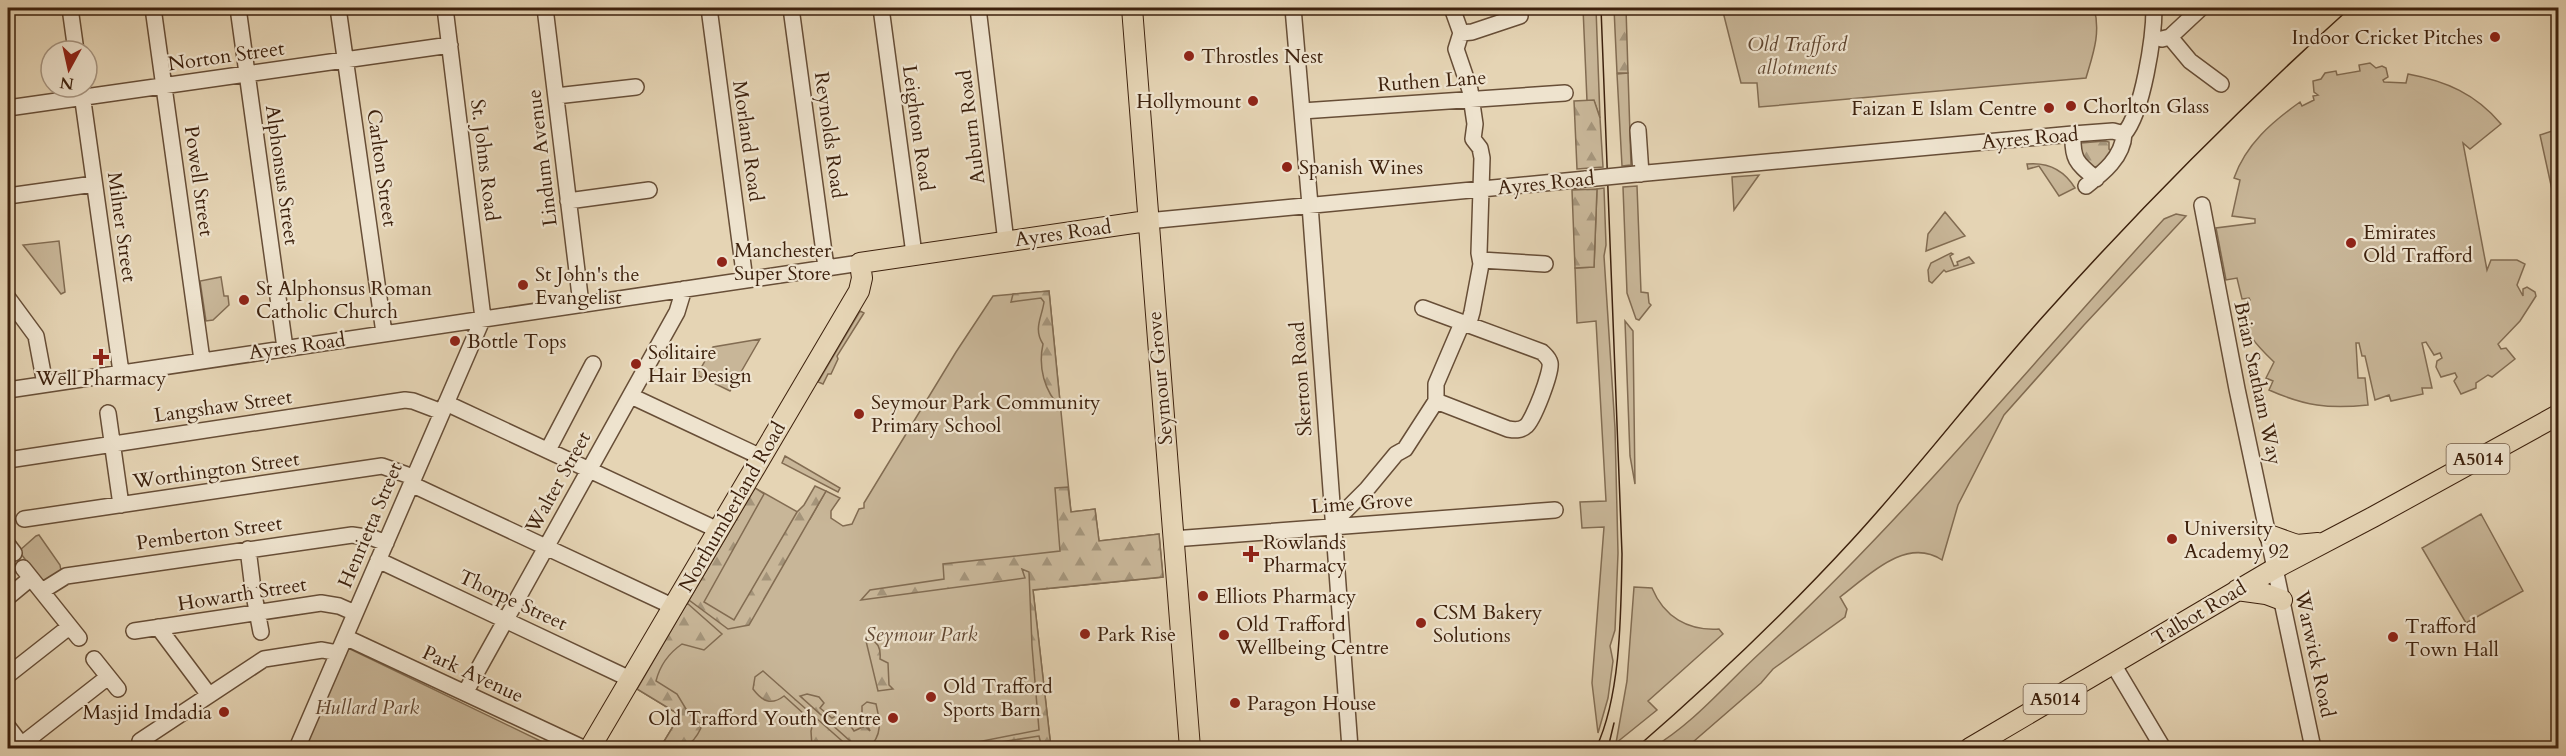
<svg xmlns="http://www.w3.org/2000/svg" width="2566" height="756" viewBox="0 0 2566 756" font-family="Cardo,serif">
  <defs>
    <pattern id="forest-firs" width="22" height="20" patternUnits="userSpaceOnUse" patternTransform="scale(1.5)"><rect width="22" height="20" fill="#c8b698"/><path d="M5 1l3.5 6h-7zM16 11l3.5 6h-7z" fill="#a4947a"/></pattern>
  </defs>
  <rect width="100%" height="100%" fill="#e5d4b4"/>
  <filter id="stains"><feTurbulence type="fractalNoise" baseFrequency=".00333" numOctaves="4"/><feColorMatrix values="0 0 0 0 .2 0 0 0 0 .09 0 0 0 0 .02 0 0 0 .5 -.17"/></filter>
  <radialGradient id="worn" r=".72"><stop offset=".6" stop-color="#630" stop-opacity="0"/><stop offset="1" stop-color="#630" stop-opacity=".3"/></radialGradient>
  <!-- green -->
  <path fill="#c8b698" stroke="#826c52" stroke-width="1.5" d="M1583,8H1596L1600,118L1594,101H1587Z
    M1722,8H2094C2101,33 2093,54 2086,78L1759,107L1757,83H1741Z
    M2370,63L2376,68L2382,66L2386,68L2388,77L2383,80L2384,82L2406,83L2408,74C2446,81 2476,94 2501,124L2470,149L2463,143L2487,270L2491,260H2517L2525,264L2517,285L2523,296V289L2527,287L2535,292L2536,296L2520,321L2498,344L2501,349L2506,348L2515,359L2492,377L2488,375L2476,383V388L2461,394L2454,381L2457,377L2455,373L2441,377L2436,367L2437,361L2442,358L2440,353L2434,355L2426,342L2422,343L2432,388H2422L2423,394L2391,401L2389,395L2375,400L2365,356H2362L2359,343H2356L2358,378H2365L2368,405C2328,409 2305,406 2269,390L2273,381L2266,378L2274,362C2254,343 2245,332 2237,306L2250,300L2249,298L2242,299L2237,278L2226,280L2216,228L2255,223V219L2232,216L2240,180L2234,178C2246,144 2272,122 2300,102L2302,106L2314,100L2313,96L2318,95L2314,92L2313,81L2321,79L2325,73L2336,71L2337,75L2360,71L2359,65Z
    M1628,73L1631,165L1622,166L1617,74Z
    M2558,129V217L2540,135Z
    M2027,164C2048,162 2064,170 2075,188L2059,196L2039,166L2028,169Z
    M1759,175L1734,210L1732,177Z
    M1637,186L1641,292L1648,293L1649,303L1651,305L1639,320L1636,319L1627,293L1623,187Z
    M1604,188L1606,245L1604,256L1615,428L1618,553L1615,630L1610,646L1613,661L1608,698L1598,733L1592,683L1604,527L1582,528L1580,502L1606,501L1596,321L1577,323L1575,268L1594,267L1597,189Z
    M1945,212L1965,236L1926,251L1928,234Z
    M2176,214L2186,216L2084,325L2004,415L1958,505L1942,560C1906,536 1868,576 1840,597L1847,609L1845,617L1773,669L1761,683L1686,748H1652C1694,723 1724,686 1760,653C1905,519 2031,364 2164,219Z
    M59,241L65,292L61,294L23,245Z
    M1951,253L1953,254L1950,256L1954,266L1958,265L1957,262L1969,257L1974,263L1946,272L1944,270L1932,283L1929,281L1928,270L1931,263Z
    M221,277L224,296H228L229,305L213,320L206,321L200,281Z
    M1049,291L1071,512L1095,509L1099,541L1159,534L1163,577L1033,590L1051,748H660L680,715L637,689L755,488L810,519L826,491L840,498L831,511V518L843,526L852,524L859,509L864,508V503L956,352L993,296Z
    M860,311L864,313L837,356L838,359L831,374H828L823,384L818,382Z
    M1625,321L1633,331L1635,484L1630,456Z
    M760,339L730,391L697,375L713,347Z
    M785,456L840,488L838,492L782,463Z
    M2481,514L2523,591L2466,623L2422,548Z
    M39,535L60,565L61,571L44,582L41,581L19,551L36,536Z
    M1634,587L1652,588C1664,617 1688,631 1719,629L1723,634L1648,701L1657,710L1616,743L1627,681Z
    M346,647L555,748H304Z"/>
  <!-- forest -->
  <path fill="url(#forest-firs)" stroke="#826c52" stroke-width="1.5" d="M1614,8H1626L1628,73H1617Z
    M1594,100L1600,118L1603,167L1577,169L1574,101Z
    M2105,141L2109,142V149L2112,151L2100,166L2094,167L2085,164L2079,146L2081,143Z
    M1597,189L1594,267L1575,268L1572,190Z
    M1049,291L1060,402L1061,408C1044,391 1038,367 1043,344C1033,329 1042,317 1044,302L1041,298L1011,302L1013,294Z
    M815,486L826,491L749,625L728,629L689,600L755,488L764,494L704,602L734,620L797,512L804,505Z
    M1068,487L1071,512L1095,509L1099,541L1159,534L1163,577L1033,590L1051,748H1042L1039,736L963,748L962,745L1039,730L1032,646L1029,572L1022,569L1025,578L861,600L870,590L944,579L943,564L1060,551L1055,488Z
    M687,603L722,634L704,650L682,644C669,653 660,665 656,681L677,694L689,714L700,724L701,728C691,749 682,749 660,748L680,715L637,689Z
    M871,639C879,643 881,650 880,659L888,663L889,685L893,689L878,691L866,641Z
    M763,671L850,748H810L812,747L811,731L813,722L784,696C771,706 762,701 753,689L755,677Z
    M807,694L819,697L824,703L820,708L832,718L838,715L844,716L854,731L865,726L870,731L862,713V706L867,702L876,704C880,721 883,736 868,748H858L800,696Z"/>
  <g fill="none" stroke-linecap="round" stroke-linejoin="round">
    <!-- minor casing -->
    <g stroke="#674e37" stroke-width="18">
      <path id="minor" d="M70,8L76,51
        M153,8L202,360
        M238,8L285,348
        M338,8L384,333
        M545,8L581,304
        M709,8L745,280
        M791,8L826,267
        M881,8L914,254
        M978,8L1006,242
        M1293,8L1310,205L1350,748
        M1461,33L1472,32L1520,16
        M2170,37L2190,61L2221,84
        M2162,39L2170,37L2201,8
        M81,87L121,372
        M556,96L636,87
        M8,108L450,45
        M1302,111L1565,93
        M1638,130L1641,174
        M2073,134C2072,160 2077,163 2096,179
        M2124,134C2143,112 2154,37 2154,8
        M1636,174L2073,134L2113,131L2124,134
        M2086,186C2103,173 2123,157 2124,134
        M8,196L94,184
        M568,201L649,190
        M2202,205L2237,389L2313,748
        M1147,221L1586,179
        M1481,260L1545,264
        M8,298L36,336L45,384
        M1423,308L1542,352C1545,355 1549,358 1550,363C1552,372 1533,421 1526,426C1521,431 1514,430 1508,429L1436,401
        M8,390L860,263
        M631,396L761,457
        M446,403L718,530
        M108,413L121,505
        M548,450L593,364
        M8,460L405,400L413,401L442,412
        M411,484L674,607
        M24,519L382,466L413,477
        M1333,523L1367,489L1396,454L1405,449L1436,401V384L1460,328L1470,319L1472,312L1481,264L1479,253L1482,158L1480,148L1473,139L1475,124L1470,90L1456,49L1461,33L1452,8
        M1173,539L1555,510
        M8,545L14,553
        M248,549L252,581
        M378,560L630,679
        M23,568L79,638
        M42,591L66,576L352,535L373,538L386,543
        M254,595L261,632
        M8,597L31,578
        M158,627L209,695
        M134,631L321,603L339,606L355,613
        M345,637L583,748
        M94,659L118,689
        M2113,664L2163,748
        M8,675L69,627
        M465,693L677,312L684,289
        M8,727L24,748
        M140,741L264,659L322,650L338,653
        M21,745L108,677
        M297,748L483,318L445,8"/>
    </g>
    <!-- major casing -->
    <g stroke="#3d210d" stroke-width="22">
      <path id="major" d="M1132,8L1190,748
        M2269,535L2297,545L2318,543
        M2237,590L2266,594L2282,600
        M590,748L859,291L862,278L860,263L1147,221
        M1970,748L2274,569L2373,517L2558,415"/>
    </g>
    <!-- minor -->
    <use href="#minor" stroke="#eee3ce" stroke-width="15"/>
    <!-- major -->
    <use href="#major" stroke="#e5d4b4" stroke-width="20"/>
    <!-- tram -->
    <path stroke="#3d210d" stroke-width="1.5" d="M1596,748C1621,696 1621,612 1622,554L1601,8
      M1608,748L1614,723
      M1636,748C1711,683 1784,614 1852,540C1920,466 1980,386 2047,312C2143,205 2244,104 2350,8"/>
    <!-- minor-bridge casing -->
    <g stroke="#674e37" stroke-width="18" stroke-linecap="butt">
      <path id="minor-bridge" d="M1586,179L1636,174"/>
    </g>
    <!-- minor-bridge -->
    <use href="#minor-bridge" stroke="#eee3ce" stroke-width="15"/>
  </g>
  <!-- markers -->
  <g fill="#8f2418" stroke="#eee3ce" stroke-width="2">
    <circle cx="2495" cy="37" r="6"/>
    <circle cx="1189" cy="56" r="6"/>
    <circle cx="1253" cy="101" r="6"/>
    <circle cx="2071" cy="106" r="6"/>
    <circle cx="2049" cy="108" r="6"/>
    <circle cx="1287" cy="167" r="6"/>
    <circle cx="2351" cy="243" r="6"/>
    <circle cx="722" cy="262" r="6"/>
    <circle cx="523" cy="285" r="6"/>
    <circle cx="244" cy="300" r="6"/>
    <circle cx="455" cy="341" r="6"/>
    <path d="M98 348h6v6h6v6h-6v6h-6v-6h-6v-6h6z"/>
    <circle cx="636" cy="364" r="6"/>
    <circle cx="859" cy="414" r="6"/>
    <circle cx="2172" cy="539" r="6"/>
    <path d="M1248 545h6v6h6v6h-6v6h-6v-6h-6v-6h6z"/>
    <circle cx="1203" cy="596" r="6"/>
    <circle cx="1421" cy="623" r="6"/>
    <circle cx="1085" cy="634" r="6"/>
    <circle cx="1224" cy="635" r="6"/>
    <circle cx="2393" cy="637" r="6"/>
    <circle cx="931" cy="697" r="6"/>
    <circle cx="1235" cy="703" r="6"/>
    <circle cx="224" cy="712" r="6"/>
    <circle cx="893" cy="718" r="6"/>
  </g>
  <g text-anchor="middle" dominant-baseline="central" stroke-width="4.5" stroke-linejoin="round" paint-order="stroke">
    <!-- shield labels -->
    <g fill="#eee3ce" stroke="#725b47" stroke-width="1.5">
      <rect x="2446.5" y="444" width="63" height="30" rx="4.5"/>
      <rect x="2023.5" y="684" width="63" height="30" rx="4.5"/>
    </g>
    <g font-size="18" font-weight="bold" fill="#3d210d">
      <text x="2478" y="459">A5014</text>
      <text x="2055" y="699">A5014</text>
    </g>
    <!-- poi labels -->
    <g font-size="20" fill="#3d210d" stroke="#eee3ce" text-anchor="start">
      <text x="2483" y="37" text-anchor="end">Indoor Cricket Pitches</text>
      <text x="1201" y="56">Throstles Nest</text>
      <text x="1241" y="101" text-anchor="end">Hollymount</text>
      <text x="2083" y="106">Chorlton Glass</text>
      <text x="2037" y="108" text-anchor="end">Faizan E Islam Centre</text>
      <text x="1299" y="167">Spanish Wines</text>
      <text x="2363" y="232">Emirates<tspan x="2363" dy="23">Old Trafford</tspan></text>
      <text x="734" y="250">Manchester<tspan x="734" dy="23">Super Store</tspan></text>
      <text x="535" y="274">St John's the<tspan x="535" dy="23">Evangelist</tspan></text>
      <text x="256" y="288">St Alphonsus Roman<tspan x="256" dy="23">Catholic Church</tspan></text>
      <text x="467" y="341">Bottle Tops</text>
      <text x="648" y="352">Solitaire<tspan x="648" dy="23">Hair Design</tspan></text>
      <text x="101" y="378" text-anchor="middle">Well Pharmacy</text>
      <text x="871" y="402">Seymour Park Community<tspan x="871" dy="23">Primary School</tspan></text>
      <text x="2184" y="528">University<tspan x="2184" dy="23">Academy 92</tspan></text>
      <text x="1263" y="542">Rowlands<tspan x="1263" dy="23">Pharmacy</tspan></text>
      <text x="1215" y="596">Elliots Pharmacy</text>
      <text x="1433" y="612">CSM Bakery<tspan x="1433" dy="23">Solutions</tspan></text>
      <text x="1236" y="624">Old Trafford<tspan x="1236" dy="23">Wellbeing Centre</tspan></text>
      <text x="2405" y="626">Trafford<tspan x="2405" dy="23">Town Hall</tspan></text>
      <text x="1097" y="634">Park Rise</text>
      <text x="943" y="686">Old Trafford<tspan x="943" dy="23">Sports Barn</tspan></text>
      <text x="1247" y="703">Paragon House</text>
      <text x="212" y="712" text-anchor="end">Masjid Imdadia</text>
      <text x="881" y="718" text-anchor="end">Old Trafford Youth Centre</text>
    </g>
    <!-- park labels -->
    <g font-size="20" font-style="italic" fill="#604630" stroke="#eee3ce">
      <text x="1797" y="44">Old Trafford<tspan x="1797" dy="23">allotments</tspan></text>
      <text x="921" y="634">Seymour Park</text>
      <text x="367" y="707">Hullard Park</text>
    </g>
    <!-- street labels -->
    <g font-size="20" fill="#3d210d" stroke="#eee3ce">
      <text transform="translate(226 56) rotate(-8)">Norton Street</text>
      <text transform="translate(1432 81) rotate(-4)">Ruthen Lane</text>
      <text transform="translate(971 127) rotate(-97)">Auburn Road</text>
      <text transform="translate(918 128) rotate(82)">Leighton Road</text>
      <text transform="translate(830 135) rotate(82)">Reynolds Road</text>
      <text transform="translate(2030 138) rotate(-5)">Ayres Road</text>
      <text transform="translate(748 141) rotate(82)">Morland Road</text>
      <text transform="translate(542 158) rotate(-97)">Lindum Avenue</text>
      <text transform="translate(485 160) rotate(83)">St. Johns Road</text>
      <text transform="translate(382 168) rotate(82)">Carlton Street</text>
      <text transform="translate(282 175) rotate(82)">Alphonsus Street</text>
      <text transform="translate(199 181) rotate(82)">Powell Street</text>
      <text transform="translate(1546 183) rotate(-6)">Ayres Road</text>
      <text transform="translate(122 227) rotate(82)">Milner Street</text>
      <text transform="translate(1063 233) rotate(-8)">Ayres Road</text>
      <text transform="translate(297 346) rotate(-8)">Ayres Road</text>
      <text transform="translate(1160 378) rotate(-95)">Seymour Grove</text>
      <text transform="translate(1301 379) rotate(-94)">Skerton Road</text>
      <text transform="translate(2258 383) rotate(78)">Brian Statham Way</text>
      <text transform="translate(223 406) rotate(-8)">Langshaw Street</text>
      <text transform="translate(216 470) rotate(-8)">Worthington Street</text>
      <text transform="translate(558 482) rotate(-61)">Walter Street</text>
      <text transform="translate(1362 503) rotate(-4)">Lime Grove</text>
      <text transform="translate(732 507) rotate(-60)">Northumberland Road</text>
      <text transform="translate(370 525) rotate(-67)">Henrietta Street</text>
      <text transform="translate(209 533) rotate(-8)">Pemberton Street</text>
      <text transform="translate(242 594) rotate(-9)">Howarth Street</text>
      <text transform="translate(513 600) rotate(25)">Thorpe Street</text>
      <text transform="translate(2199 613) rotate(-31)">Talbot Road</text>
      <text transform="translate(2315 654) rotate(78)">Warwick Road</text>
      <text transform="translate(473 674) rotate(25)">Park Avenue</text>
    </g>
  </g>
  <!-- margin -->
  <rect width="2566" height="756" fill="none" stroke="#e5d4b4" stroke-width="30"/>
  <rect x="9" y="9" width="2548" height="738" fill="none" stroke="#3d210d" stroke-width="3"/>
  <rect x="15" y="15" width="2536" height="726" fill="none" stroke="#3d210d" stroke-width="1.5"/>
  <!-- north arrow -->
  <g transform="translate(69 69) rotate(188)"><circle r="28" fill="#eee3ce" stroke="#a79581" stroke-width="1.5"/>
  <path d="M0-4.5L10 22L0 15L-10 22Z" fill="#8f2418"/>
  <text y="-9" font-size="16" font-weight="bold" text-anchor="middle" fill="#3d210d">N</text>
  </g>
  <rect width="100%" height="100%" filter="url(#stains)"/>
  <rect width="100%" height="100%" fill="url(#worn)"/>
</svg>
